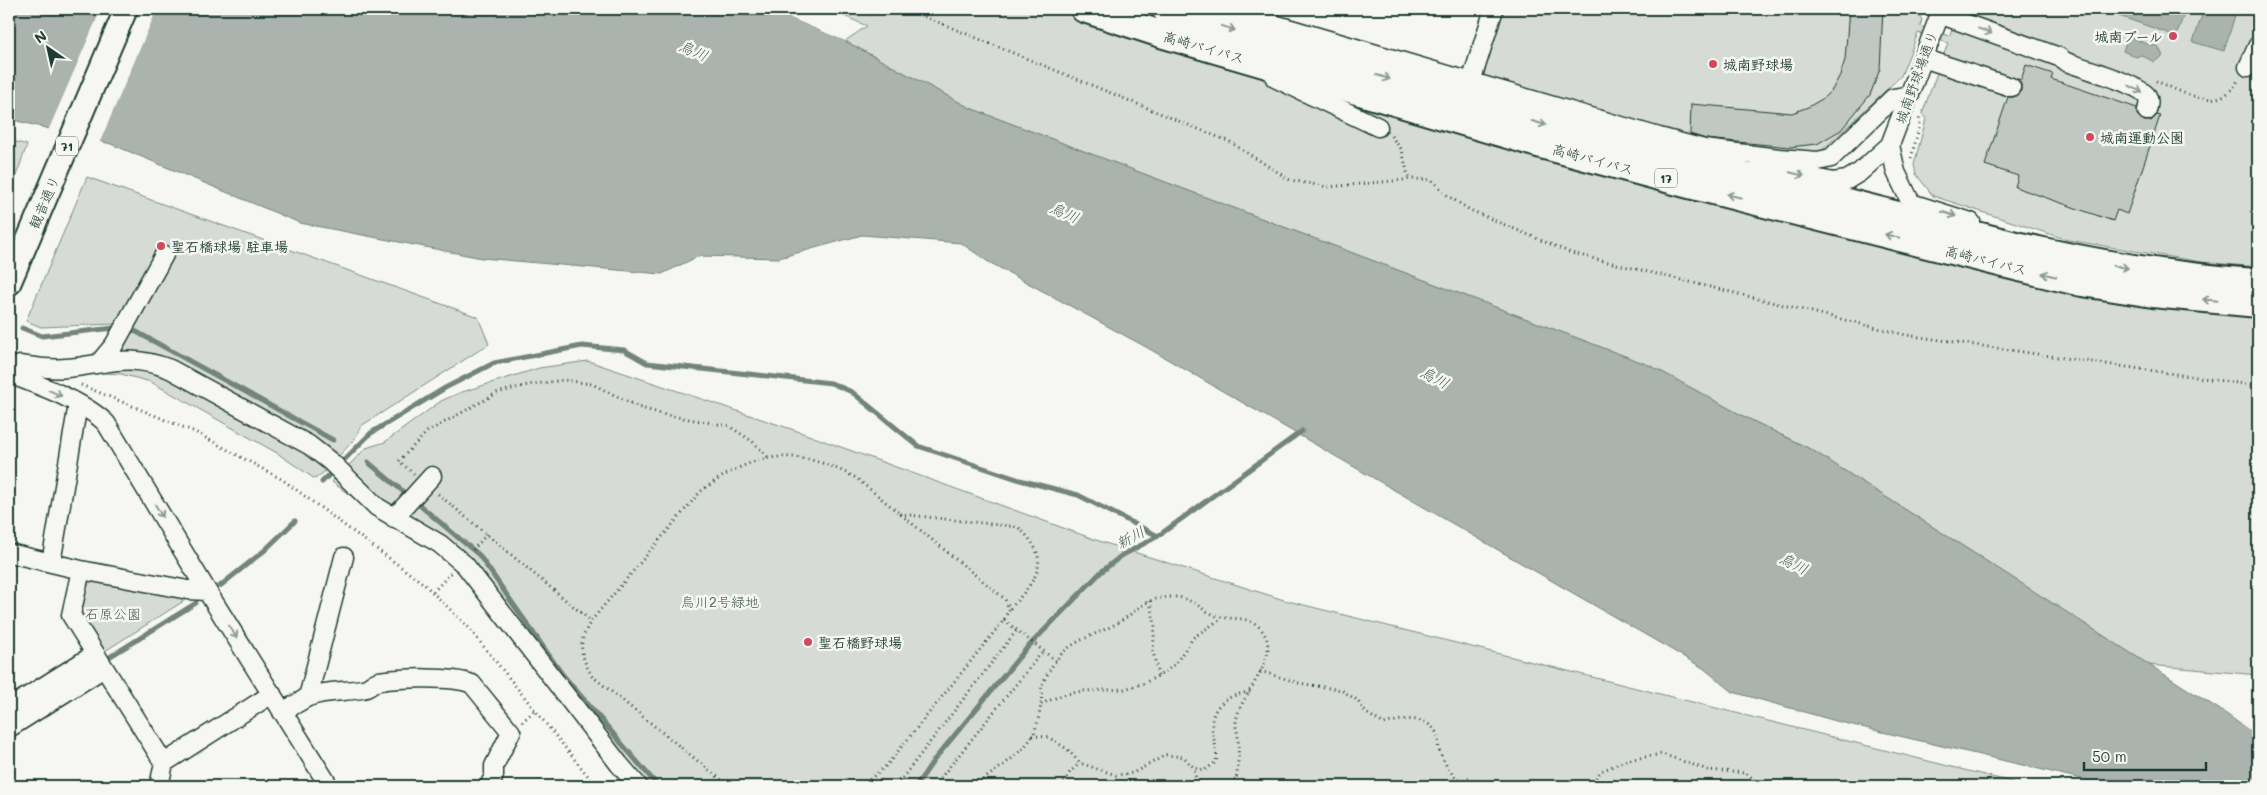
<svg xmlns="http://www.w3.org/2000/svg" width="2267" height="795" viewBox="0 0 2267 795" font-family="Mali,'Klee One',sans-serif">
  <rect width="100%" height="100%" fill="#f6f6f2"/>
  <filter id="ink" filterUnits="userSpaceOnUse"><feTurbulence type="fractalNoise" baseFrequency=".02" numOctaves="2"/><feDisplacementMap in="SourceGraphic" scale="10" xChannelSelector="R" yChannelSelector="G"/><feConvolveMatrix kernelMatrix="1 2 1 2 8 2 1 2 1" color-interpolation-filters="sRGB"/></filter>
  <g filter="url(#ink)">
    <!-- green -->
    <path fill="#d6dbd6" stroke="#7a8c85" d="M828,9H1068L1247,68L1276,89L1297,85L2258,316V675L2149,665L1812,450L1745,417L1651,366L970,108L845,41L867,26Z
      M1501,9H1916L1922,20L1920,26L1949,36L1961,9H2258V267L2201,262L2068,240L1933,196L1916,174L1914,165L1926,119L1922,114L1948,43L1918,33L1901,76L1819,153L1802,155L1684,138L1484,81L1479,71Z
      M9,140L27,145L9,196Z
      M87,177L478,317L489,344L361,426L354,440L337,458L347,467L366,448L385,442L441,401L459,393L539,368L588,361L797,431L1099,541L1284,600L2028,786H631L461,571L440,552L388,523L332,482L335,478L328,469L315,479L277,453L151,382L121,374L89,372L84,362L106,342L115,324L41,327L26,321Z
      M89,580L187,599L105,651L81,614Z"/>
    <!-- water -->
    <path fill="#aab3ae" stroke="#72847d" d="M9,9H769L845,41L970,108L1651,366L1745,417L1812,450L2225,713L2258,737V786H2111L1836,721L1733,692L1703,668L1146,347L987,261L961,243L862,235L779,258L699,256L662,274L482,258L300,223L111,144L9,119Z
      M2099,9H2186L2176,36Z
      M2204,9H2237L2224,51L2193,42Z
      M2128,36C2139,40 2146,45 2158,46L2163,56L2154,62L2141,55L2136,57L2123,51Z"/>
    <!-- pier -->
    <path fill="#f6f6f2" d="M101,9H157L99,144L48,131Z
      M769,9H775L847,40L845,41Z"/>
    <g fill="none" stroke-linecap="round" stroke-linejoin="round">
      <!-- stream -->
      <path stroke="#72847d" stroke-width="5" d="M22,328L42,336L114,328
        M133,330L333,440
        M368,462L479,555L562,674L658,786
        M322,482L371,433L445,388L494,363L582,346L624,350L647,363L831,383L852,392L918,446L1020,480L1078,495L1158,536
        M220,586L265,550L295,521
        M111,656L196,603
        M916,786L934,760L1025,650L1101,572L1121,556L1158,536L1302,431"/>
    </g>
    <!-- building -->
    <path fill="#c1c8c3" stroke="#1f3d34" d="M1849,9H1883L1880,69L1870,95L1841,130L1817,144L1790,147L1706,139L1690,134L1691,104L1792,113L1808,107L1822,99L1832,90L1840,75L1845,60Z
      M2026,65L2053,74L2051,79L2137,108V115L2144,121H2151L2157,115L2160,116L2127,214L2117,210L2113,221L2015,187L2018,176L1985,165L2008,97H2014L2021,91V84L2016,78L2021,80Z"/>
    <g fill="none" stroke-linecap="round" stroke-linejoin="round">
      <!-- minor casing -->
      <g stroke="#1f3d34" stroke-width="21">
        <path id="minor" d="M1223,9L1659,137L1704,149L1779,158L1818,161L1831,158L1893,98L1910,95
          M1939,14L2059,57L2066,62C2081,67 2140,85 2147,96C2150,101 2148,106 2147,111
          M1923,58L2011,87
          M2248,67L2258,45
          M1275,71V78L1378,127
          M1471,82L1494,9
          M1890,145L1896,172L1911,203L1971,222
          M1759,166L1833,182L1847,180L1860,172L1890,145L1942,9
          M99,363L114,345L164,255
          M9,374C39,385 83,401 106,423L207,591L329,786
          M10,374L14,368L20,365C35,367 51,370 67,368C109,364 127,353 170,369L309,445L331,462L377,507L440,544L465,565L619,764L638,786
          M394,518L432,476
          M9,553L81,570L188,590L207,591
          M51,563L78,404
          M81,570L71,615L164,763
          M308,697C326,690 344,692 362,689C369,689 373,682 379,681C400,678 453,676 472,684L511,732L494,766V776L489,786
          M9,708L95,654
          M282,712L308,697L344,557
          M9,728L104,668
          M159,786L164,763L272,694"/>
      </g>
      <!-- major casing -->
      <g stroke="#1f3d34" stroke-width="26">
        <path id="major" d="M9,284L126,9"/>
      </g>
      <!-- highway casing -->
      <g stroke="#1f3d34" stroke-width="30">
        <path id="highway" d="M1084,9L1161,34L1545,146L1689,185L2011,266L2082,283L2153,294L2258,304
          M1165,9L1552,127L2020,246C2100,264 2177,277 2258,282"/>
      </g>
      <!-- path -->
      <path stroke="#1f3d34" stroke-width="3" stroke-dasharray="1 4" stroke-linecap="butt" d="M906,9L1230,142L1290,180L1328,187L1414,179L1432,180L1448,196L1470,210L1571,253L1906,335L2258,386
        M2156,81C2176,89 2209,109 2229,92C2233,89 2236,83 2239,79
        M1391,136L1402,150L1409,180
        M1911,158L1920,125L1919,115
        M81,385L195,432L283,480L424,584L468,627L596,786
        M414,474L399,461L427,432L497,393L528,385L564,380L592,384L641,408L666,415L729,426L752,441L768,457
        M438,494L591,621
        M900,514L1018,527C1055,561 1036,579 1009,610
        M473,550L487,534
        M433,592L451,573
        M1150,601L1155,625L1153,651L1158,676
        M1004,620L1056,661
        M1260,671L1299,683L1341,690L1357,700L1366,713L1384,724C1401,719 1427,714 1437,734C1439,738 1438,745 1439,750C1443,762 1450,771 1457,780L1468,779L1491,786
        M1041,704L1062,695L1082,691L1124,689L1142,684L1164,673L1175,664L1194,637L1222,618
        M522,722L534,711
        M1032,736L1048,737L1067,749L1080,763L1116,775L1133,773L1166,755L1184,757L1194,768L1205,770L1216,762C1219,749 1212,739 1212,726C1211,704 1231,694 1250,692
        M729,786L592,676C580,654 577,644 591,621L700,492C754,451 795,445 856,478L1005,599L1009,609L1004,620L887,765L862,786
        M896,786L1017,630
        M934,786L1043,651
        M975,786C993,771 1023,755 1034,733C1037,725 1040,713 1041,704C1042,698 1041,691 1042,685C1044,680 1048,673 1051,668C1066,642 1086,639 1112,626C1137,614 1141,596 1175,597C1189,597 1200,608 1212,614C1227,622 1245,614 1258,626C1290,656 1234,696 1236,726C1236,730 1238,733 1238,737C1239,753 1238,771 1235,786
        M1061,786L1070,772L1080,763
        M1193,786L1196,779L1194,768
        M1590,786L1601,771L1627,760L1662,754L1708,770L1746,773L1762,786"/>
      <!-- minor -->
      <use href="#minor" stroke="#f6f6f2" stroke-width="18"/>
      <!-- major -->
      <use href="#major" stroke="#f6f6f2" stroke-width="22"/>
      <!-- highway -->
      <use href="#highway" stroke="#f6f6f2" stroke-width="26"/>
    </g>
    <!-- one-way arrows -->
    <defs><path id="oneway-shaft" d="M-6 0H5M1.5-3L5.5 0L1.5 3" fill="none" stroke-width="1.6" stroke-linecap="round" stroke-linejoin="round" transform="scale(1.25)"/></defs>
    <g stroke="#8a9a93">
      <use href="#oneway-shaft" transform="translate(1228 28) rotate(17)"/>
      <use href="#oneway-shaft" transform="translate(1985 31) rotate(20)"/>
      <use href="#oneway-shaft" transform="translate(1383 77) rotate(17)"/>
      <use href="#oneway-shaft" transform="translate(2136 89) rotate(27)"/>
      <use href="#oneway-shaft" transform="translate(1539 123) rotate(16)"/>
      <use href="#oneway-shaft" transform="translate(1797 174) rotate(13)"/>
      <use href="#oneway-shaft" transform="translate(1734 196) rotate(-166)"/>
      <use href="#oneway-shaft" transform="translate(1949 214) rotate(17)"/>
      <use href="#oneway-shaft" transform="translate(1892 236) rotate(-166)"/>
      <use href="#oneway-shaft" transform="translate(2121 267) rotate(9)"/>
      <use href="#oneway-shaft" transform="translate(2049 275) rotate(-167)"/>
      <use href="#oneway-shaft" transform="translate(2210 300) rotate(-174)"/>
      <use href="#oneway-shaft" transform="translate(55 393) rotate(24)"/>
      <use href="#oneway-shaft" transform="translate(159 511) rotate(59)"/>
      <use href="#oneway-shaft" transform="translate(233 632) rotate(58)"/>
    </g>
  </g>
  <!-- markers -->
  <g fill="#d1495b" stroke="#f6f6f2" stroke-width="2">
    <circle cx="2173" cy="36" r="5"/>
    <circle cx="1713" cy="64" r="5"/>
    <circle cx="2090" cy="137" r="5"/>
    <circle cx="161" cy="246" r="5"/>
    <circle cx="808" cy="642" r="5"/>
  </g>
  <g text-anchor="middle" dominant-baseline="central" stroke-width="5" stroke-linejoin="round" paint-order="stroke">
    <!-- shield labels -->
    <g fill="#f6f6f2" stroke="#60746d" stroke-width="1">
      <rect x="56" y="136.5" width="22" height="19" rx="4"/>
      <rect x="1655" y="168.5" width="22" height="19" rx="4"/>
    </g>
    <g font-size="12" font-weight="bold" fill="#1f3d34">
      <text x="67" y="146">71</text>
      <text x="1666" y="178">17</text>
    </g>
    <!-- poi labels -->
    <g font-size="14" font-weight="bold" fill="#1f3d34" stroke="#f6f6f2" text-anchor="start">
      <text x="2163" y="36" text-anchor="end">城南プール</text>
      <text x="1723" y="64">城南野球場</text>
      <text x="2100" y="137">城南運動公園</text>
      <text x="171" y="246">聖石橋球場 駐車場</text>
      <text x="818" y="642">聖石橋野球場</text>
    </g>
    <!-- street labels -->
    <g font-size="14" fill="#1f3d34" stroke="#f6f6f2">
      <text transform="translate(1204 47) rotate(16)">高崎バイパス</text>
      <text transform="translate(1916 77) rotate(-70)">城南野球場通り</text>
      <text transform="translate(1593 159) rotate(15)">高崎バイパス</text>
      <text transform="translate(44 202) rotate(-67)">観音通り</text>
      <text transform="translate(1986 260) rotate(14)">高崎バイパス</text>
    </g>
    <!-- park labels -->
    <g font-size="14" fill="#445d54" stroke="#f6f6f2">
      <text x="720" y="601">烏川2号緑地</text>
      <text x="113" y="613">石原公園</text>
    </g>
    <!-- water labels -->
    <g font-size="15" font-style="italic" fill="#425a52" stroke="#f6f6f2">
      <text transform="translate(694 50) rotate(24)">烏川</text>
      <text transform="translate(1065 212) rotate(24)">烏川</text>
      <text transform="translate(1435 377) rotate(28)">烏川</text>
      <text transform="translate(1130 537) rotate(-29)">新川</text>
      <text transform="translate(1794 563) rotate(26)">烏川</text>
    </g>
  </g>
  <!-- margin -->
  <rect width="2267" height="795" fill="none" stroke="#f6f6f2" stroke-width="30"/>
  <rect x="15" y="15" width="2237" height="765" fill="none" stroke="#1f3d34" stroke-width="2" filter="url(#ink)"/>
  <!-- north arrow -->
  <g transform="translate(48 48) rotate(326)" stroke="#f6f6f2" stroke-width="4" paint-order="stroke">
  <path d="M0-4L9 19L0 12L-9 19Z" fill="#1f3d34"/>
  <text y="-8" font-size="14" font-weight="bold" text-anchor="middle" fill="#1f3d34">N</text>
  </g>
  <!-- scale -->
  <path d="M2084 762v8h122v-8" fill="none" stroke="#1f3d34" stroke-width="2.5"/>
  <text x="2092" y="762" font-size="15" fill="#1f3d34" stroke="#f6f6f2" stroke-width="4" paint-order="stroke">50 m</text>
</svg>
